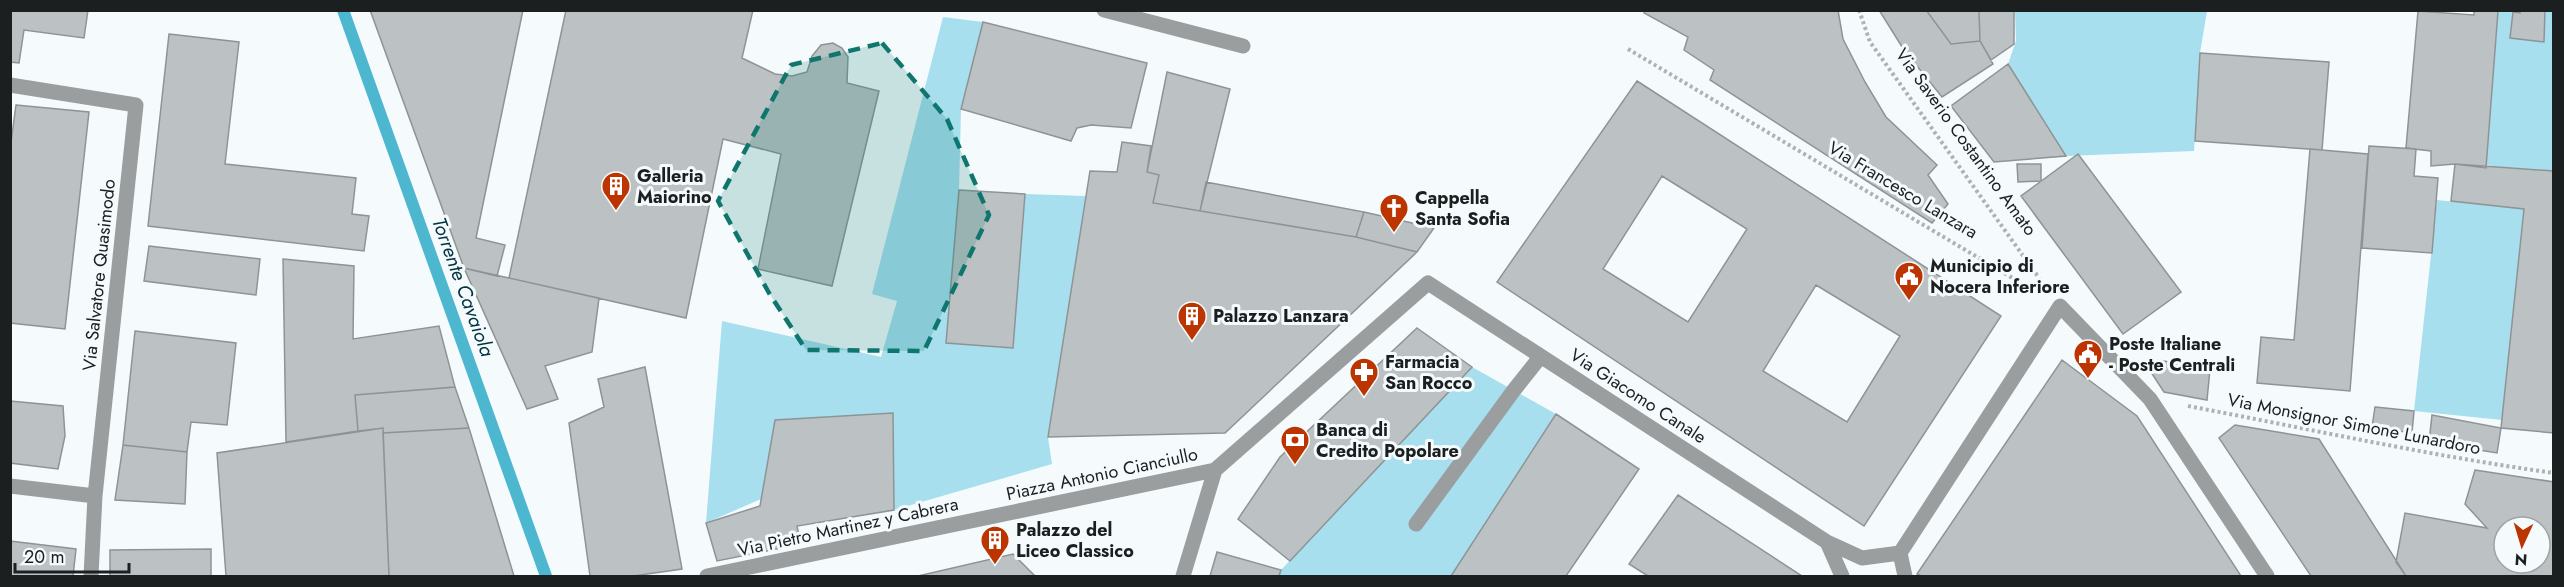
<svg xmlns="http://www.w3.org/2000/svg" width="2564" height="587" viewBox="0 0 2564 587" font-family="Jost,sans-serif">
  <rect width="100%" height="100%" fill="#f5fbfd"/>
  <!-- green -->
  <path fill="#a7dfef" d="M2015,11H2207L2200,53L2194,151L2066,156L2008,64L2016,41Z
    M2498,11L2513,12L2511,38L2544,42L2545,11H2553V171L2486,168Z
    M943,17L983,22L961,109L959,190L947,343L1013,348L1025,194L1086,196L1048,437L1052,464L894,510L893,413L775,420L761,499L706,523L722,321L881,357L897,301L872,294Z
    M2437,200L2524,209L2502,420L2414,411Z
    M1472,367L1556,414L1451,576H1279L1281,570Z"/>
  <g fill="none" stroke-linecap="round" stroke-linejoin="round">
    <!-- stream -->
    <path stroke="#4eb7d0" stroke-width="12" d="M343,10L546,576"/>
  </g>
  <!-- building -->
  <path fill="#bcc2c4" stroke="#8e9495" stroke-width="1.5" fill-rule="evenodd" d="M10,10H88L84,38L24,30L19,63L10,62Z
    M370,10H523L476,238L505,245L497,276L464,268Z
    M566,10H753L742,58L775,74L792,76L807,72L812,56L821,45L833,43L842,48L848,57L847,83L879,91L832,286L758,269L781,154L723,139L686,318L509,278Z
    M1645,10H1838L1843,39L1865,82L1886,117L1937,165L1928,175L1948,204L1932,223L1710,80L1714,70L1684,50L1688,37L1644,13Z
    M1879,10H1926L1951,44L1980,41L1993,64L1942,97L1904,50Z
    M1926,10H1979L1980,41L1951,44Z
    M1979,10H2014V44L1991,60L1980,41Z
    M2474,10H2503L2498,11L2486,168L2455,164L2431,166V151L2406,148L2418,11L2474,15Z
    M2520,10H2545L2544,42L2510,38L2513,12L2520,13Z
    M983,22L1147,63L1131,128L1091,125L1077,128L1071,141L961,109Z
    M169,34L239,42L225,164L356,178L352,214L369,216L364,251L148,226Z
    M2200,53L2329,62L2322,150L2195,141Z
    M2008,64L2066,156L1994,162L1951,106Z
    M1167,72L1230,89L1200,211L1153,203L1159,175L1147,172Z
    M1637,81L2001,316L1864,526L1497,282ZM1662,176L1747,229L1688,322L1603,269ZM1816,285L1900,336L1847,422L1763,371Z
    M16,105L89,112L65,329L10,323V150Z
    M1122,142L1151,146L1147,172L1159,175L1153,203L1356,237L1417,252L1225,433L1048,437L1090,171L1117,172Z
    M2369,146L2416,149L2414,176L2438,178L2432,253L2362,248Z
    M2310,149L2368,154L2350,391L2257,383L2261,337L2294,340Z
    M2078,154L2181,292L2123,334L2021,196Z
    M2017,164H2041V181L2018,182Z
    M2455,164L2554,171V433L2501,428L2524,209L2451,201Z
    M1206,182L1364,212L1356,237L1200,211Z
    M959,190L1025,194L1013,348L946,343Z
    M1364,212L1434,228L1417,252L1356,237Z
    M149,246L260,259L256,295L144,281Z
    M283,259L354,266L353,339L439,326L455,387L355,395L358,431L286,442Z
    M464,268L599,298L592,352L545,366L558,399L527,409Z
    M1417,328L1472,367L1290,561L1238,519L1280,457Z
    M135,331L236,343L227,425L191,422L187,452L123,445Z
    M2062,360L2137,416L2241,576H1921L1917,574Z
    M2158,360L2210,369L2207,400L2164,392L2147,366Z
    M645,367L682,569L633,576H590L569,423L604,407L598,379Z
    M455,387L469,428L383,433V428L358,431L355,395Z
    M10,401L63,406L65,436L58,469L10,463Z
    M2375,407L2414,411L2412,433L2372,427Z
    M893,413L894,510L797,526L801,544L717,561L706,523L760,506L775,420Z
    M1556,414L1639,469L1566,576H1451Z
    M2432,415L2501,428L2497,453L2429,442Z
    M2235,425L2319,439L2406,576H2311L2219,438Z
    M383,428L389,576H226L217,453Z
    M469,428L514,576H389L383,433Z
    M123,445L187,452L185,504L115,500Z
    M2475,470L2554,482V576H2406L2396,562L2405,513L2487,528L2465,504ZM2504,527H2540V563H2504Z
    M1678,495L1802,576H1648L1629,564Z
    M10,541L76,549L73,576H10Z
    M211,549V576H110V550Z
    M1217,552L1281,570L1279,576H1210Z
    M1013,554L1035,576H918Z"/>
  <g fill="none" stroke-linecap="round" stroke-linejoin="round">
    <!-- path -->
    <path stroke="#adb2b3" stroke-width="4" stroke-dasharray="3 3" stroke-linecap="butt" d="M1859,10L1870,42L2044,285
      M1628,49L2036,292
      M2188,406C2310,429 2431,456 2554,473"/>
    <!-- minor -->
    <path stroke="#9b9e9f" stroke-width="15" d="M1104,10L1243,46
      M10,85L136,105L95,496L91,576
      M10,486L95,496
      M1416,524L1514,390L1541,356
      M1827,542L1862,558L1900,553
      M1900,553L2060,306L2150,399L2267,576
      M1900,553L1905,576
      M707,576L1215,470
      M1183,576L1215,470L1428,283L1827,542L1842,576"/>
  </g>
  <!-- marked area -->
  <path fill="#0f766e" fill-opacity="0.2" stroke="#0f766e" stroke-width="4.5" stroke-dasharray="12 8" stroke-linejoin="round" d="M882,43L947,119L989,215L924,351L806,350L769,293L718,201L791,65Z"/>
  <!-- icons -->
  <defs>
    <g id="building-pin" transform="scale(1.5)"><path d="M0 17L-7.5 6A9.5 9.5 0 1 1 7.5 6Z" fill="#bc3400" stroke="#f5fbfd"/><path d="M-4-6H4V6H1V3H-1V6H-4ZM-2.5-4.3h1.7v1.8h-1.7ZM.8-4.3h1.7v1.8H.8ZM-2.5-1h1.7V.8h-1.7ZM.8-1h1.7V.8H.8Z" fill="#fff"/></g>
    <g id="church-pin" transform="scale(1.5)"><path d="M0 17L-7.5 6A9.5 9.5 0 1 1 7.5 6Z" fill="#bc3400" stroke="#f5fbfd"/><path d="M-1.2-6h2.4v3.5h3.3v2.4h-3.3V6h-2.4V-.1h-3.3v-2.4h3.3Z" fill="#fff"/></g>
    <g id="civic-pin" transform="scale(1.5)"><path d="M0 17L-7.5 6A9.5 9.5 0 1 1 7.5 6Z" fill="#bc3400" stroke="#f5fbfd"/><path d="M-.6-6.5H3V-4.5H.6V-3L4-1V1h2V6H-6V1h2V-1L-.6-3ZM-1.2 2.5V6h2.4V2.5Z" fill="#fff"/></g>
    <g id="pharmacy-pin" transform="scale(1.5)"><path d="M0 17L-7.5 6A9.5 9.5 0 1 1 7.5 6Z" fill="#bc3400" stroke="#f5fbfd"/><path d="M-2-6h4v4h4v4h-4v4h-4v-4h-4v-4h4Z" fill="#fff"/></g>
    <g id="bank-pin" transform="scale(1.5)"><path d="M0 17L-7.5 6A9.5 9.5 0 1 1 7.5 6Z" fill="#bc3400" stroke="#f5fbfd"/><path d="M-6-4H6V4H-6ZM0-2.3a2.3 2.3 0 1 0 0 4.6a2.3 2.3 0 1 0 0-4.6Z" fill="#fff"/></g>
  </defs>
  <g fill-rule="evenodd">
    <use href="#building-pin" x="616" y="186"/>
    <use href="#church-pin" x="1394" y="208"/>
    <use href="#civic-pin" x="1909" y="276"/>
    <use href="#building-pin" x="1192" y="316"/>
    <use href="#civic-pin" x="2088" y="354"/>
    <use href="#pharmacy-pin" x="1364" y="372"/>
    <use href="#bank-pin" x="1295" y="440"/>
    <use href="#building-pin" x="995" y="540"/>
  </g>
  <g text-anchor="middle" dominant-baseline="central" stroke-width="6" stroke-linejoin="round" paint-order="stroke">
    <!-- street labels -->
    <g font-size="18" fill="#1c1f1f" stroke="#f5fbfd">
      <text transform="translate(1966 142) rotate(54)">Via Saverio Costantino Amato</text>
      <text transform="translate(1903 190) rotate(31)">Via Francesco Lanzara</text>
      <text transform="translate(99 275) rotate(-84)">Via Salvatore Quasimodo</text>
      <text transform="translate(1638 396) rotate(33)">Via Giacomo Canale</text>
      <text transform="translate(2354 424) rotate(11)">Via Monsignor Simone Lunardoro</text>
      <text transform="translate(1102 474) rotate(-12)">Piazza Antonio Cianciullo</text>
      <text transform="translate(848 527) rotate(-12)">Via Pietro Martinez y Cabrera</text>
    </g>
    <!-- poi labels -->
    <g font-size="18" font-weight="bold" fill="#1c1f1f" stroke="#f5fbfd" text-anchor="start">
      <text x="637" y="176">Galleria<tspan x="637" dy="21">Maiorino</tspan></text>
      <text x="1415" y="198">Cappella<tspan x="1415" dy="21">Santa Sofia</tspan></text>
      <text x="1930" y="266">Municipio di<tspan x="1930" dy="21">Nocera Inferiore</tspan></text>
      <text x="1213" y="316">Palazzo Lanzara</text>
      <text x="2109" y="344">Poste Italiane<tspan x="2109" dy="21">- Poste Centrali</tspan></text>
      <text x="1385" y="362">Farmacia<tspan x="1385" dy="21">San Rocco</tspan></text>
      <text x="1316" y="430">Banca di<tspan x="1316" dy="21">Credito Popolare</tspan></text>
      <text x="1016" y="530">Palazzo del<tspan x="1016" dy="21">Liceo Classico</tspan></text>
    </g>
    <!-- water labels -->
    <g font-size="20" font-style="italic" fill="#01343f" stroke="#f5fbfd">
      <text transform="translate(463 287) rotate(70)">Torrente Cavaiola</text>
    </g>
  </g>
  <!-- border -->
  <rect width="2564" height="587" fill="none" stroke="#1c1f1f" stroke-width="24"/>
  <!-- north arrow -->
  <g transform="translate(2522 545) rotate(184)"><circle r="28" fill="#f5fbfd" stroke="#9ea3a4" stroke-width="1.5"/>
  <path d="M0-4.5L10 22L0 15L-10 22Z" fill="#bc3400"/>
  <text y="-9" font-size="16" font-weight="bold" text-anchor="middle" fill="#1c1f1f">N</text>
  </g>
  <!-- scale -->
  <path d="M15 563v9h114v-9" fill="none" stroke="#1c1f1f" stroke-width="3"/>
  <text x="24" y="563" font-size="18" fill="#1c1f1f" stroke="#f5fbfd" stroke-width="4.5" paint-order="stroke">20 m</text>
</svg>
